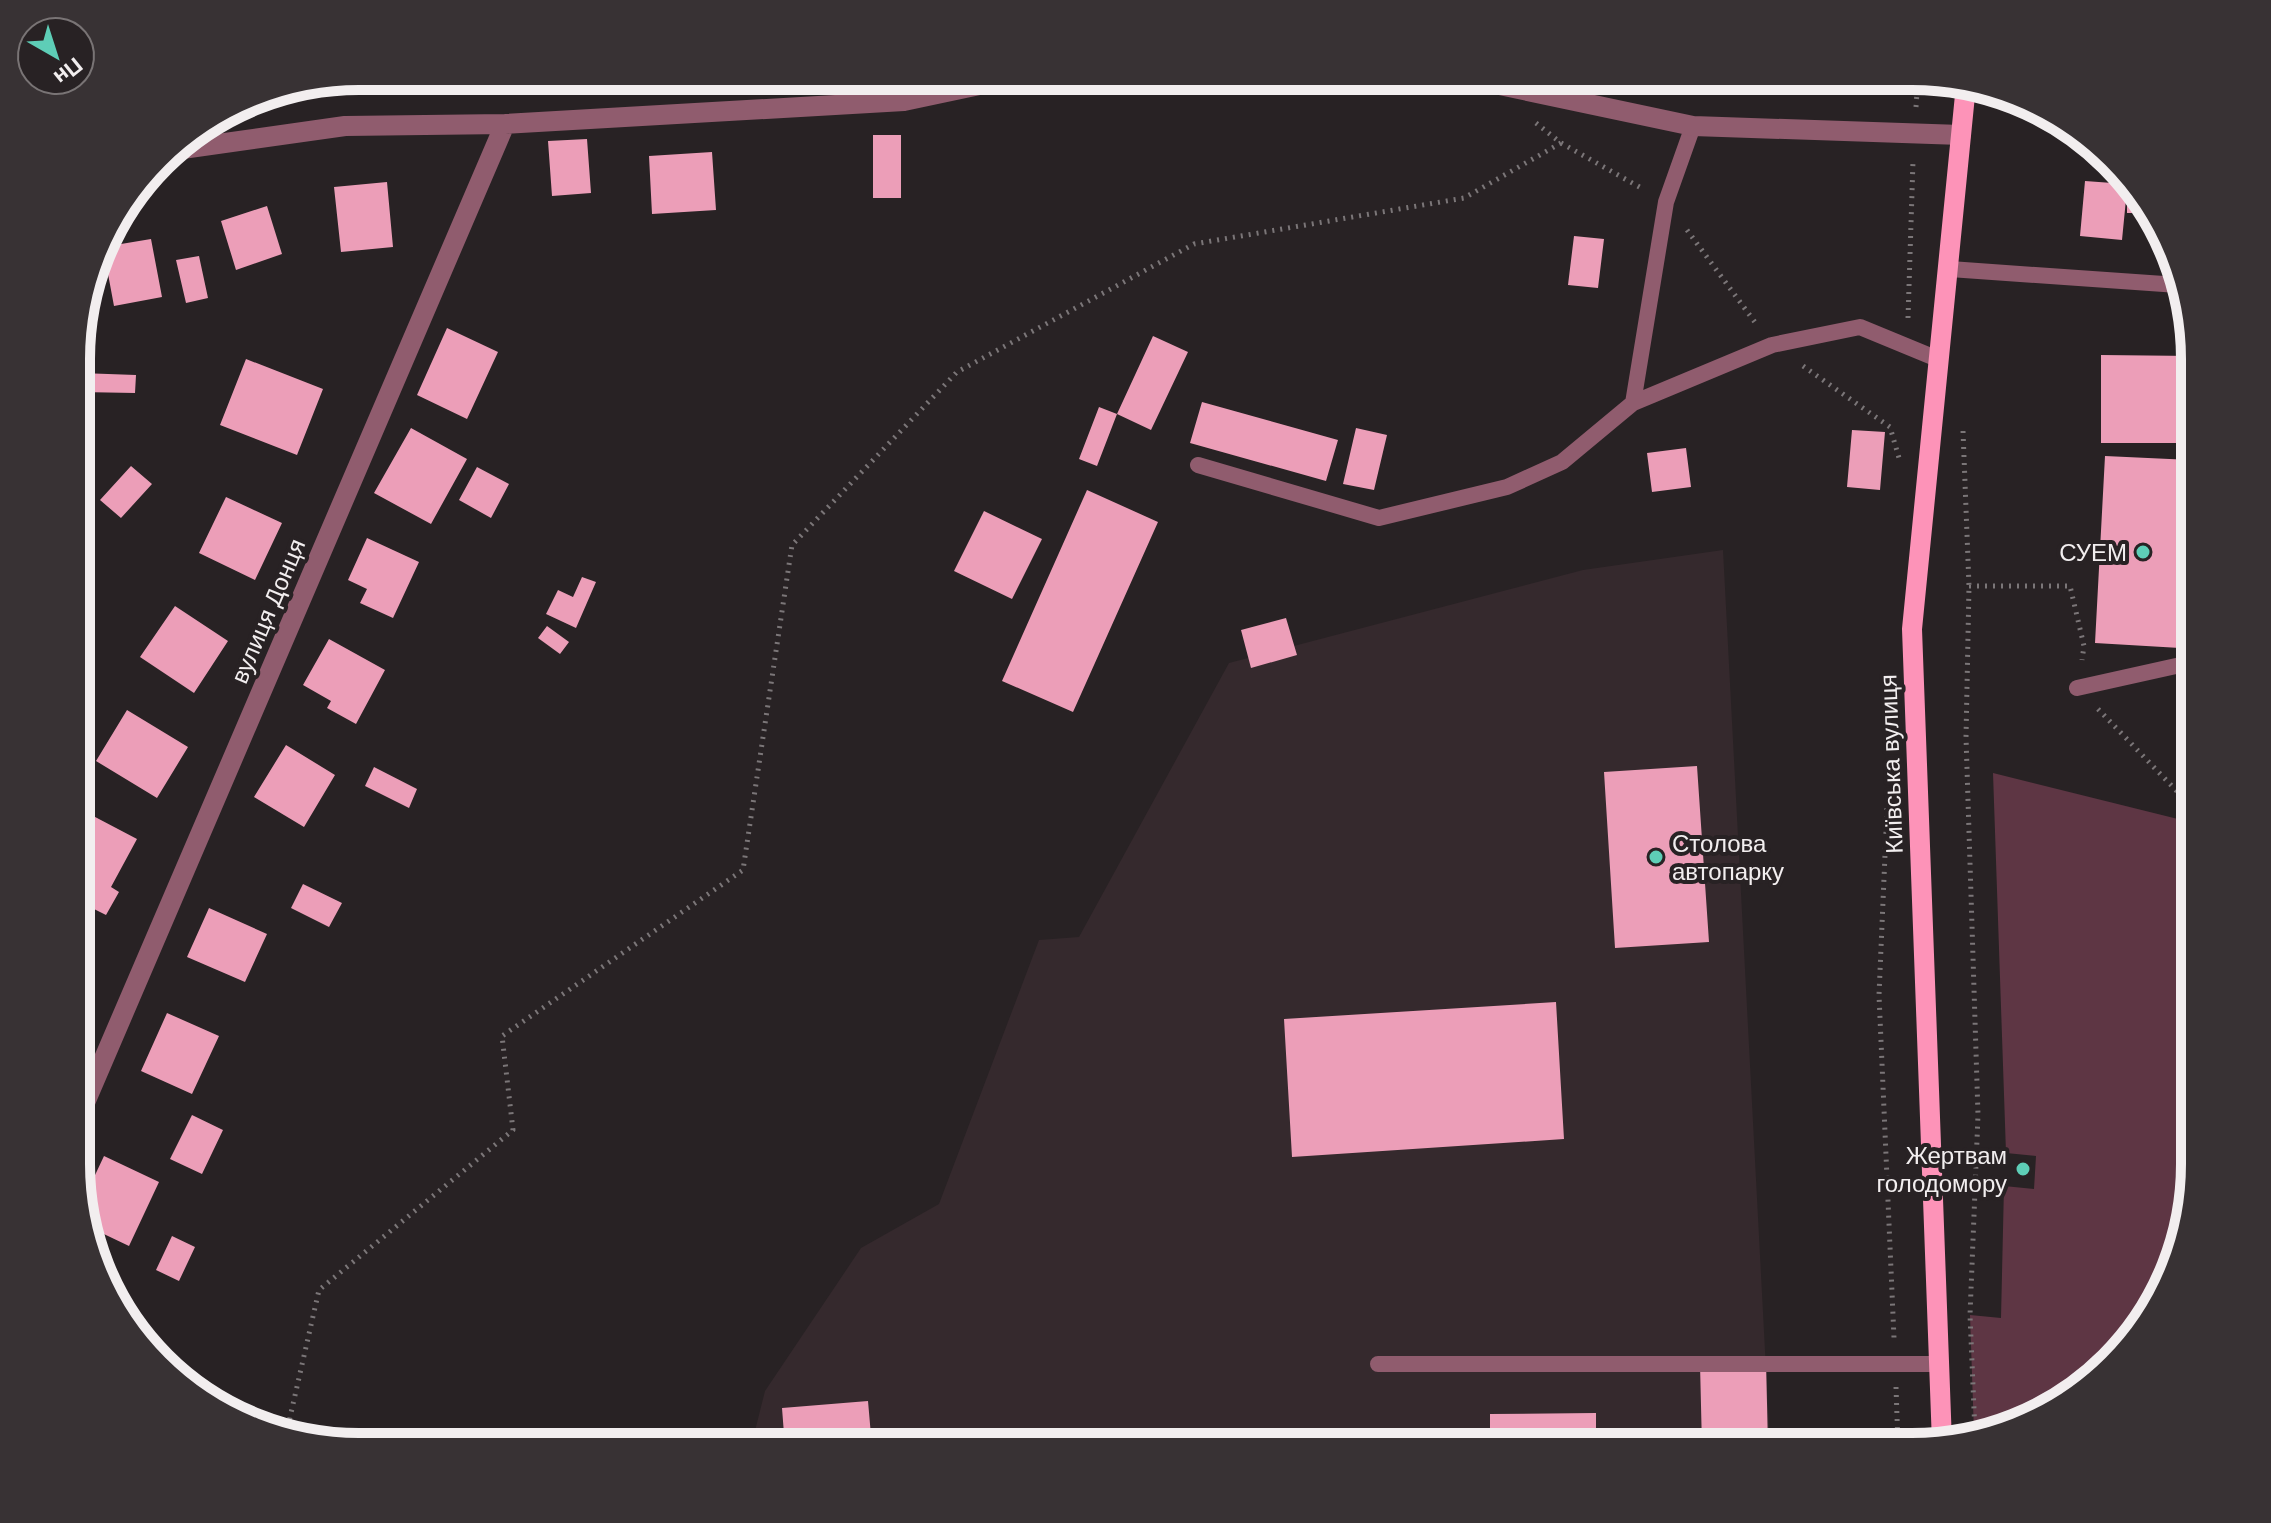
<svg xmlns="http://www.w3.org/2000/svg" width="2271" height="1523" viewBox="0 0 2271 1523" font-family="'DM Sans',sans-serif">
  <rect width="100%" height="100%" fill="#282224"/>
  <!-- built -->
  <path fill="#35292d" d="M1723,550L1770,1446L751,1447L765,1391L861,1248L939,1204L1039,940L1079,937L1229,663L1583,570Z"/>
  <!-- green -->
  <path fill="#5e3644" d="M1993,773L2194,823V1182L2147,1322L2053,1409L1974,1433L1970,1315L2001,1318L2004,1186L2034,1189L2036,1156L2006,1153Z"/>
  <!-- building -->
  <path fill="#ec9eb8" d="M873,135H901V198H873Z
    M587,139L591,193L552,196L548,141Z
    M712,152L716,210L652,214L649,156Z
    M2085,181L2126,184L2153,213H2127V189L2122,240L2080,236Z
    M387,182L393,247L341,252L334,187Z
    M267,206L282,254L236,270L221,221Z
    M1574,236L1604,239L1598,288L1568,285Z
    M151,239L162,297L114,306L103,247Z
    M199,256L208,298L186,303L176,260Z
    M447,328L498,352L467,419L417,395Z
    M1153,336L1188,352L1151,430L1117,414Z
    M2101,355L2194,356V443H2101Z
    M246,359L323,389L297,455L220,425Z
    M80,373L136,375L135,393L80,392Z
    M1202,402L1338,440L1326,481L1190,443Z
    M1099,407L1117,414L1097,466L1079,459Z
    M411,428L467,459L431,524L374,493Z
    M1356,428L1387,435L1374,490L1343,484Z
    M1852,430L1885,432L1880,490L1847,487Z
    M1686,448L1691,487L1652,492L1647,453Z
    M2105,456L2191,460L2180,648L2095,643Z
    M131,466L152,484L121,518L100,500Z
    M477,467L509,484L491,518L459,500Z
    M1087,490L1158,522L1073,712L1002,681Z
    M226,497L282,523L255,580L199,553Z
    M984,511L1042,539L1012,599L954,571Z
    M367,538L419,562L393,618L360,603L367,589L348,580Z
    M582,577L596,582L576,628L546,614L558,590L573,597Z
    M175,606L228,641L194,693L140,657Z
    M1286,618L1297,655L1251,668L1241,630Z
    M547,626L569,642L560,654L538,638Z
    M329,639L385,670L356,724L327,708L331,701L303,685Z
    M127,710L188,747L157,798L96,761Z
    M286,745L335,775L304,827L254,797Z
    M1697,766L1709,942L1615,948L1604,772Z
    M374,767L417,789L409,808L365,786Z
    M78,808L137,839L111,887L119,892L106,915L78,901Z
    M303,884L342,903L329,927L291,908Z
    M209,908L267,934L245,982L187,957Z
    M1556,1002L1564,1139L1292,1157L1284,1019Z
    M167,1013L219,1036L192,1094L141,1071Z
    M192,1115L223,1130L202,1174L170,1159Z
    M104,1156L159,1182L129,1246L87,1226L80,1207Z
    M172,1236L195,1247L179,1281L156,1270Z
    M1766,1361L1768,1446L1702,1447L1700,1364Z
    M868,1401L872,1447H785L782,1408Z
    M1596,1413V1447H1490V1414Z"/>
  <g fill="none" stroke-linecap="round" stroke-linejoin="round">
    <!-- path -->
    <path stroke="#7b7678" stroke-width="5" stroke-dasharray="2 6" stroke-linecap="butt" d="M1916,107L1918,77
      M1536,123L1561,143L1643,189
      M1687,230L1757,325
      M1908,318L1913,161
      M1803,366L1890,427L1899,458
      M1963,431L1969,586L1966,737L1978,1115L1970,1315L1975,1433
      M1969,586H2070L2084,646L2082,660
      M2098,709L2194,809
      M1887,808L1879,995L1894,1338
      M1896,1387L1898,1446
      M286,1435L319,1290L513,1130L502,1036L743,870L792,545L957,372L1194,244L1464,198L1561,143"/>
    <!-- lane -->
    <path stroke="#905c6e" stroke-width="16" d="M1950,269L2178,285
      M1633,403L1666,202L1693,126
      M1198,465L1379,518L1507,487L1562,462L1633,403L1772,345L1860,327L1940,360
      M2077,688L2194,662
      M1378,1364H1939"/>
    <!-- street -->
    <path stroke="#905c6e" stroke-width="20" d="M1457,76L1693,126L1961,135
      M168,151L345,126L505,124L904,101L1022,76
      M78,1119L505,124"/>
    <!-- primary -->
    <path stroke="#fd93b8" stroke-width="20" d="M1942,1443L1912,629L1966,85"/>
  </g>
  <!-- markers -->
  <g fill="#5eceb7" stroke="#282224" stroke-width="3">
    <circle cx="2143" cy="552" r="8"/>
    <circle cx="1656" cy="857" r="8"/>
    <circle cx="2023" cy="1169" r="8"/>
  </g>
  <g text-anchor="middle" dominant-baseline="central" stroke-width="8" stroke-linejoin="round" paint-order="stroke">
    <!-- poi labels -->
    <g font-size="24" fill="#f2eeef" stroke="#282224" text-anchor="end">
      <text x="2127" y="552">СУЕМ</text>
      <text x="1672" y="843" text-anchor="start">Столова<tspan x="1672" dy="28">автопарку</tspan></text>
      <text x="2007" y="1155">Жертвам<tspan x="2007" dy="28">голодомору</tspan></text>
    </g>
    <!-- street labels -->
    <g font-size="24" fill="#f2eeef" stroke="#282224">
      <text transform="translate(268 611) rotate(-67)">вулиця Донця</text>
      <text transform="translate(1891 764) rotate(-92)">Київська вулиця</text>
    </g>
  </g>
  <!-- crop -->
  <path d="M0 0H2271V1523H0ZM359 90H1912A269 269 0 0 1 2181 359V1164A269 269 0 0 1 1912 1433H359A269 269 0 0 1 90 1164V359A269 269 0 0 1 359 90Z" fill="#383234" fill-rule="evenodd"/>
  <path fill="none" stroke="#f2eeef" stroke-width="10" d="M359 90H1912A269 269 0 0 1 2181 359V1164A269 269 0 0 1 1912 1433H359A269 269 0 0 1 90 1164V359A269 269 0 0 1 359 90Z"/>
  <!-- north arrow -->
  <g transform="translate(56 56) rotate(141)"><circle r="38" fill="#282224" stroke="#797475" stroke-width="2"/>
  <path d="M0-6L14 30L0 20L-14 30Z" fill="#5eceb7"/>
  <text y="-12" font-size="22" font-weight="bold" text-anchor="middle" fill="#f2eeef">Пн</text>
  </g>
</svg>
